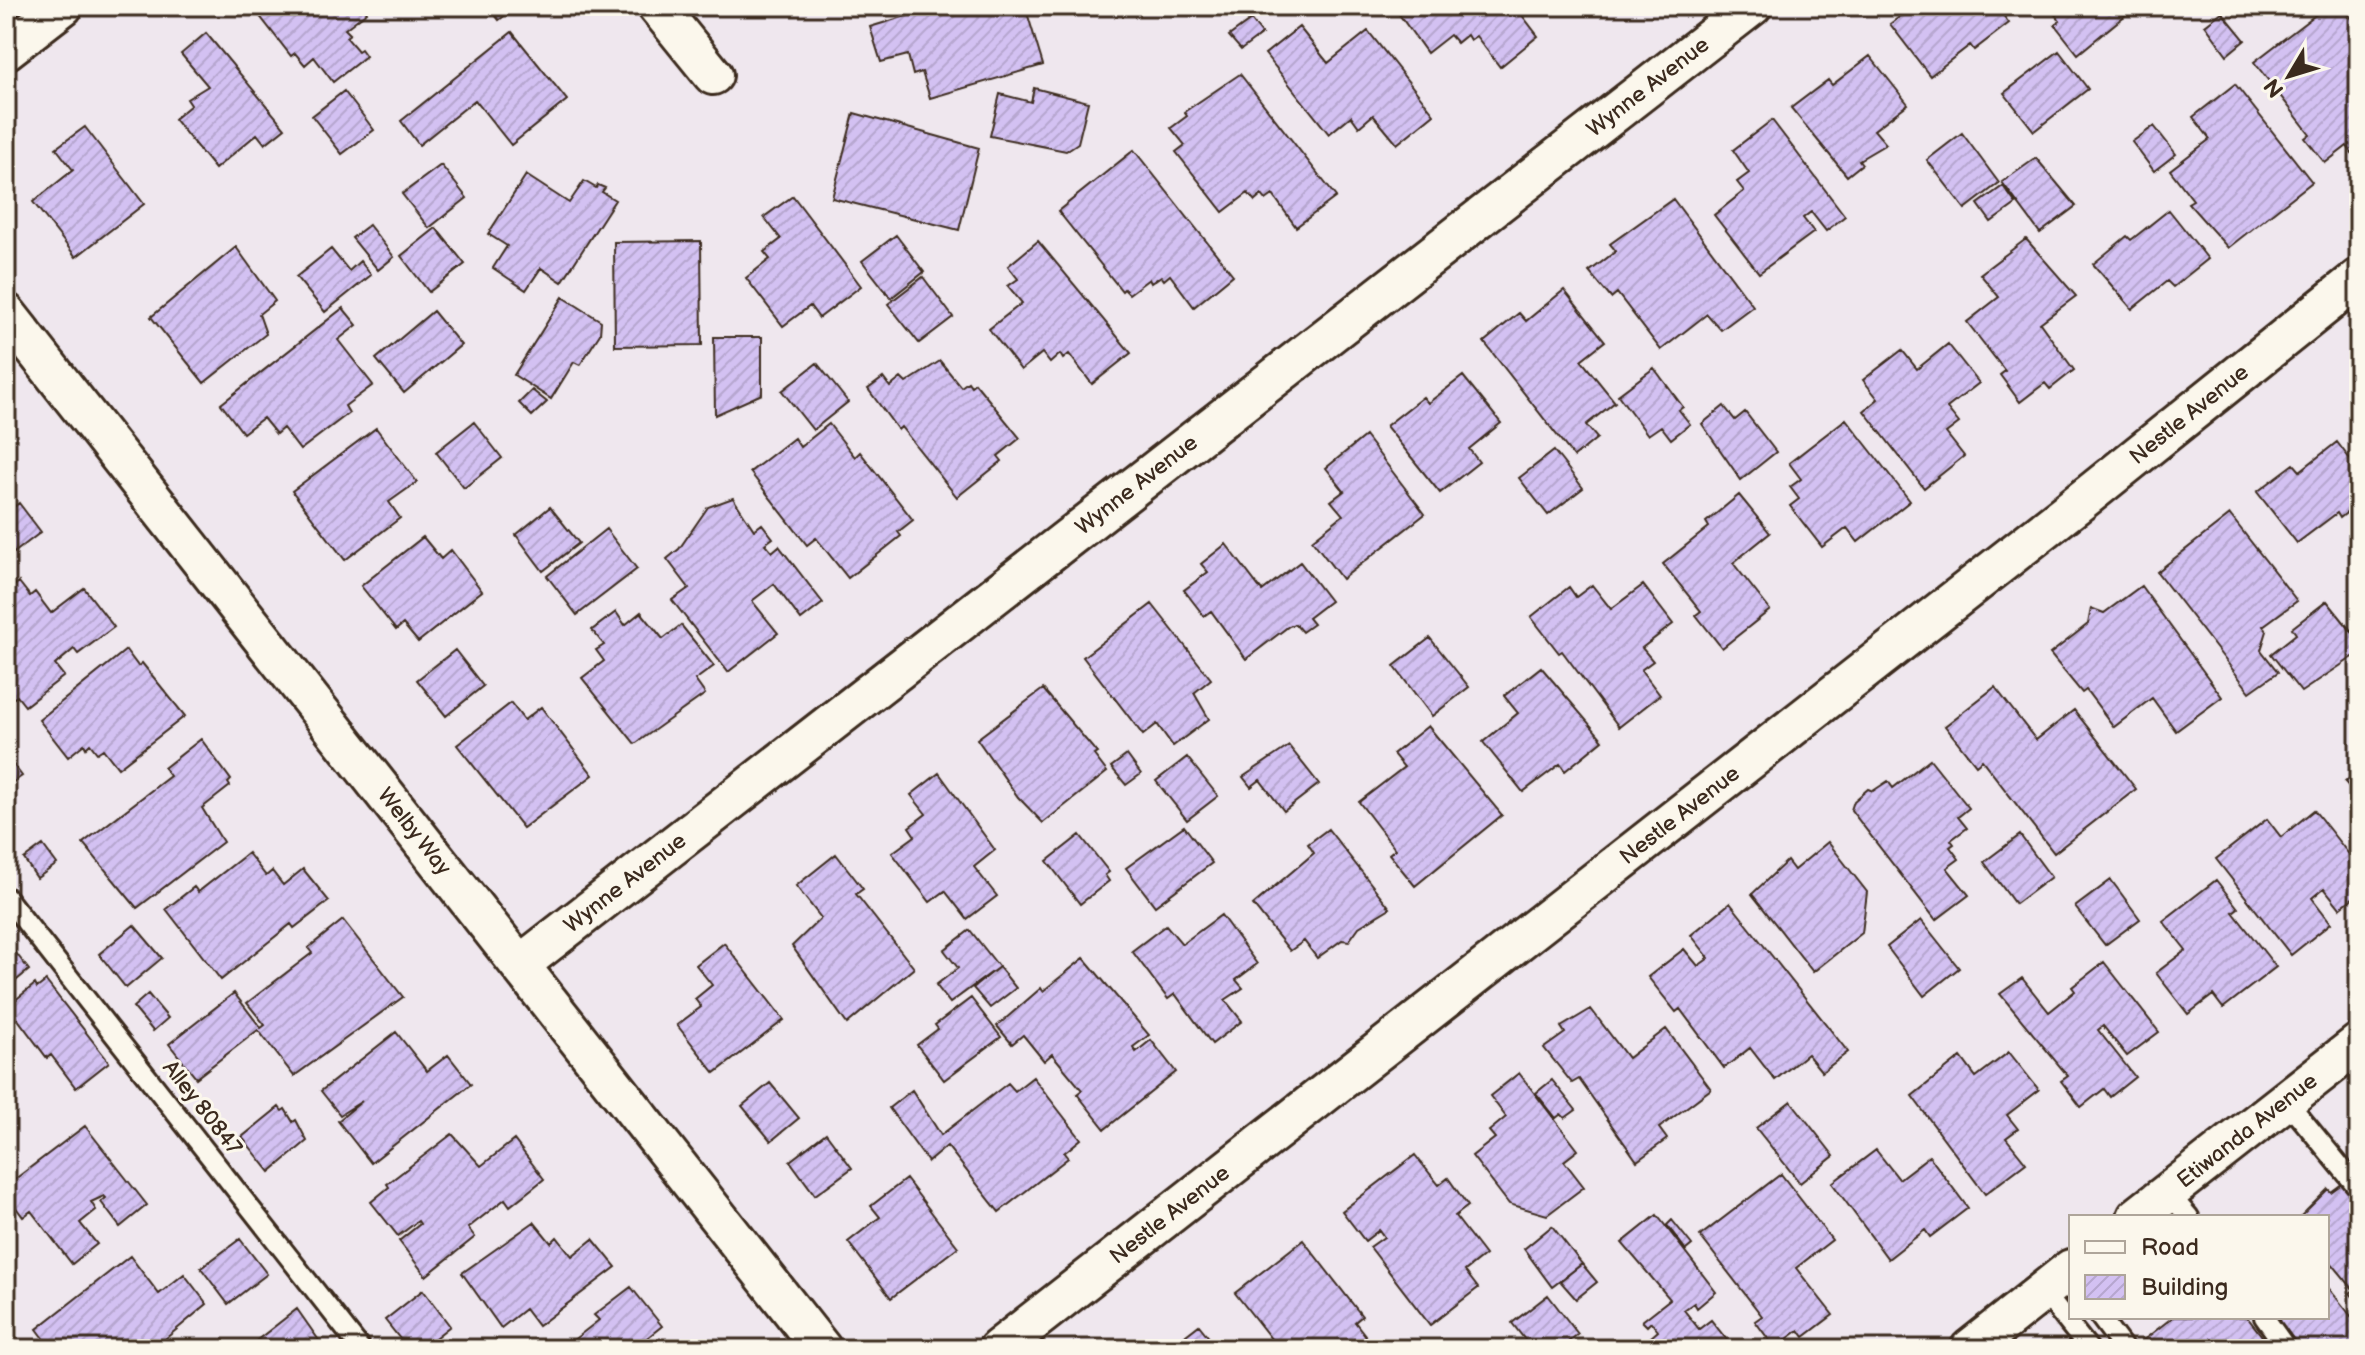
<svg xmlns="http://www.w3.org/2000/svg" width="2365" height="1355" viewBox="0 0 2365 1355" font-family="'Balsamiq Sans',sans-serif">
  <defs>
    <pattern id="building-hatch" width="6" height="6" patternUnits="userSpaceOnUse" patternTransform="scale(2)"><rect width="6" height="6" fill="#d3c1f2"/><path d="M-1 1l2-2M0 6l6-6M5 7l2-2" fill="none" stroke="#b6a6cf"/></pattern>
  </defs>
  <rect width="100%" height="100%" fill="#efe7ee"/>
  <filter id="ink" filterUnits="userSpaceOnUse"><feTurbulence type="fractalNoise" baseFrequency=".0125" numOctaves="2"/><feDisplacementMap in="SourceGraphic" scale="16" xChannelSelector="R" yChannelSelector="G"/><feConvolveMatrix kernelMatrix="1 2 1 2 8 2 1 2 1" color-interpolation-filters="sRGB"/></filter>
  <g filter="url(#ink)">
    <!-- building -->
    <path fill="url(#building-hatch)" stroke="#3b2a1e" stroke-width="2" d="M252,6H363L367,12L345,29L350,34L346,37L358,51L361,49L366,56L333,82L314,57L305,65L295,53L291,56Z
      M488,6H517L499,20Z
      M939,6H1025L1043,65L930,98L922,72L913,75L908,55L881,62L870,27Z
      M1393,6H1515L1538,36L1500,67L1476,36L1470,40L1467,35L1457,43L1450,35L1427,53Z
      M1914,6H1996L2009,23L1974,50L1970,45L1930,76L1890,24Z
      M2048,6H2123L2128,13L2078,54L2055,25L2060,21Z
      M2327,6H2342L2359,28V148L2352,153L2347,146L2325,163L2305,138L2310,134L2254,62Z
      M2222,12L2245,40L2227,55L2205,25Z
      M1251,20L1262,34L1241,50L1229,36Z
      M1299,27L1328,63L1368,31L1434,114L1397,144L1373,115L1359,127L1351,116L1329,134L1265,54Z
      M512,32L567,100L511,145L475,100L419,145L401,121Z
      M206,33L285,128L265,144L257,134L215,169L174,119L191,105L187,99L208,86L181,54Z
      M2059,51L2088,89L2034,131L2004,93Z
      M1870,56L1908,104L1874,130L1886,144L1859,160L1862,164L1847,176L1791,108L1828,80L1832,85Z
      M1240,74L1336,197L1296,227L1273,195L1266,200L1262,195L1255,201L1248,193L1223,212L1176,152L1185,145L1171,128L1187,116L1184,112Z
      M2235,84L2312,182L2228,248L2188,203L2193,200L2170,170L2210,139L2193,117Z
      M1034,88L1088,102L1078,143L1066,151L990,136L1000,94L1031,102Z
      M344,91L374,130L342,154L312,116Z
      M854,113L979,148L959,230L832,198Z
      M1772,120L1845,216L1826,231L1811,212L1803,218L1814,232L1759,273L1714,215L1744,191L1737,182L1749,173L1733,150Z
      M2154,126L2176,154L2154,171L2132,142Z
      M85,127L144,204L76,257L33,202L73,170L56,148Z
      M1962,133L1999,183L1965,209L1927,160Z
      M1134,150L1233,275L1194,307L1170,275L1164,280L1161,276L1151,283L1149,279L1129,294L1124,289L1122,291L1058,211Z
      M2036,158L2076,206L2040,233L2002,182Z
      M441,165L467,198L429,228L402,194Z
      M526,175L569,203L584,181L596,188L598,185L605,188L602,192L615,200L562,282L541,268L526,290L493,268L507,246L488,234Z
      M2003,186L2016,204L1991,222L1978,204Z
      M793,196L861,286L819,318L810,306L783,326L746,278L770,259L764,252L781,239L764,217Z
      M1673,199L1753,306L1721,330L1707,314L1661,350L1617,293L1611,298L1589,272L1616,251L1610,244Z
      M2169,210L2208,259L2173,287L2167,281L2132,309L2093,264L2127,236L2131,240Z
      M369,225L394,257L378,270L352,238Z
      M436,228L465,264L429,292L401,256Z
      M896,235L924,272L891,298L862,261Z
      M2026,239L2076,296L2040,323L2074,370L2050,389L2045,383L2020,402L2000,375L2005,371L1967,322L1999,297L1980,274Z
      M701,241L702,345L615,346L614,242Z
      M1038,241L1131,353L1092,384L1069,354L1063,359L1060,354L1050,363L1042,353L1021,370L989,329L1022,303L1008,286L1018,279L1008,266Z
      M236,247L275,301L259,314L266,334L204,383L151,317Z
      M331,249L349,271L360,261L371,275L325,312L296,277Z
      M923,277L953,317L919,343L888,304Z
      M1564,290L1605,341L1581,360L1615,402L1586,425L1597,438L1574,457L1484,342L1519,313L1526,321Z
      M563,297L601,321L600,334L580,365L574,362L551,399L514,375Z
      M343,308L357,325L338,340L373,385L345,406L349,413L300,450L283,428L276,434L263,418L243,433L221,404Z
      M433,311L461,345L404,393L376,359Z
      M714,337H762V394L715,415Z
      M1948,344L1979,383L1947,408L1959,423L1946,433L1964,456L1924,488L1864,411L1878,399L1863,380L1902,350L1917,369Z
      M940,361L961,387L968,382L971,386L975,383L1020,438L998,456L1002,461L957,497L901,427L898,430L868,389L883,378L890,387L901,378L906,383Z
      M817,363L848,402L813,430L782,391Z
      M1654,368L1683,407L1679,410L1690,424L1671,439L1661,426L1648,435L1618,395Z
      M1463,376L1501,423L1469,449L1479,462L1440,493L1386,426L1423,397L1428,403Z
      M532,390L547,402L532,416L519,403Z
      M1724,406L1735,420L1745,412L1776,452L1741,480L1702,424Z
      M1846,419L1910,501L1858,542L1847,528L1822,547L1790,506L1799,499L1790,487L1801,479L1789,463Z
      M474,422L502,458L464,488L436,452Z
      M829,424L855,457L860,452L913,520L898,532L901,536L848,578L816,538L807,545L750,472L794,438L800,447Z
      M376,428L417,482L389,502L400,518L345,560L292,491Z
      M1365,436L1425,514L1342,579L1312,540L1343,515L1331,501L1344,491L1326,468Z
      M2337,442L2359,471V503L2340,518L2337,513L2297,543L2257,492L2294,464L2300,471Z
      M1554,451L1583,488L1548,515L1519,478Z
      M1739,495L1770,533L1733,563L1770,610L1722,648L1696,615L1701,611L1663,564L1709,527L1706,522Z
      M733,498L754,530L762,524L773,538L765,544L772,552L779,546L823,603L801,620L774,584L752,601L778,633L728,672L672,600L689,588L667,559L679,549L708,507Z
      M19,503L41,532L6,559V513Z
      M550,507L579,543L543,571L516,535Z
      M2230,515L2297,601L2263,626L2267,631L2261,650L2278,672L2250,692L2157,572Z
      M606,529L637,569L577,615L547,576Z
      M423,537L441,559L451,550L482,591L418,642L403,624L396,630L361,586Z
      M1226,544L1262,591L1300,562L1330,601L1308,618L1313,624L1302,632L1295,624L1289,626L1246,659L1211,611L1204,616L1184,590L1208,572L1201,564Z
      M19,582L30,596L35,592L51,613L84,588L114,627L78,654L74,649L55,665L64,676L25,706L17,696L11,700L6,694V592Z
      M1592,585L1611,609L1643,585L1673,624L1642,648L1653,661L1641,670L1660,695L1619,727L1562,651L1559,653L1531,617L1569,587L1576,597Z
      M2141,586L2222,697L2176,731L2152,698L2114,727L2086,690L2082,693L2050,654L2088,624L2091,608L2104,613Z
      M2327,601L2356,637L2359,653L2301,692L2271,654L2296,634L2292,628Z
      M1152,604L1211,679L1194,693L1209,719L1173,746L1157,724L1143,735L1083,657Z
      M616,612L625,625L641,612L663,639L681,625L714,666L695,680L705,694L635,744L582,678L604,661L596,650L604,645L592,630Z
      M1430,638L1469,687L1432,716L1394,666Z
      M126,650L138,666L142,663L185,716L118,768L103,749L97,753L90,744L86,748L84,744L68,757L39,720Z
      M455,650L483,686L446,716L417,680Z
      M1541,667L1603,740L1565,771L1560,764L1523,792L1483,742L1518,713L1504,696Z
      M1995,687L2036,740L2074,710L2136,789L2054,853L1982,760L1976,765L1945,726Z
      M1043,689L1097,753L1094,755L1107,772L1043,823L1018,797L977,739Z
      M511,703L524,720L541,707L593,775L523,828L457,745Z
      M1428,726L1502,815L1415,886L1389,854L1395,849L1359,802L1404,767L1393,754Z
      M201,739L231,780L228,783L230,786L202,808L223,842L137,908L83,843L170,776L164,768Z
      M1289,746L1319,784L1284,811L1260,780L1251,787L1243,777Z
      M6,755L22,776L6,787Z
      M1127,755L1141,774L1126,785L1111,767Z
      M1187,757L1218,796L1187,820L1156,781Z
      M1930,759L1969,808L1958,817L1967,828L1951,840L1954,844L1950,847L1959,859L1947,868L1969,895L1936,920L1851,810L1854,801L1868,789L1873,791L1888,781L1893,788Z
      M2359,770V798L2345,782Z
      M939,773L995,850L974,867L997,896L967,919L945,891L930,902L892,853L915,836L909,827L926,814L911,795Z
      M2314,810L2359,867V893L2340,908L2324,888L2312,898L2331,923L2291,955L2216,859L2267,819L2281,837Z
      M1184,826L1212,863L1155,906L1126,868Z
      M1328,829L1390,908L1359,927L1349,941L1342,940L1317,958L1304,941L1290,951L1253,905L1314,853L1308,844Z
      M1080,835L1109,872L1105,875L1109,881L1080,904L1047,861Z
      M2020,835L2051,877L2015,904L1984,862Z
      M1828,842L1867,892L1862,933L1813,972L1752,894L1787,861L1794,870Z
      M43,845L57,864L37,878L24,859Z
      M248,853L266,876L272,871L283,885L303,869L329,901L294,928L291,924L221,980L166,909L194,887L198,892Z
      M836,854L863,889L856,894L914,968L847,1024L792,946L821,918L796,886Z
      M2111,880L2140,919L2105,945L2075,907Z
      M2216,880L2238,908L2233,912L2276,967L2223,1008L2213,995L2188,1014L2156,973L2186,950L2163,921Z
      M1730,903L1848,1052L1822,1072L1807,1054L1775,1080L1750,1048L1724,1068L1680,1009L1676,1012L1648,977L1684,949L1698,966L1709,958L1691,935Z
      M1221,915L1257,964L1236,980L1243,988L1225,1000L1242,1021L1212,1044L1175,994L1168,999L1132,951L1166,925L1182,944Z
      M343,920L403,997L294,1076L258,1030L196,1078L169,1044L234,993L261,1028L265,1025L247,1003L312,953L308,948Z
      M1921,920L1959,968L1924,996L1887,947Z
      M134,925L162,958L126,988L99,954Z
      M970,930L999,967L950,1003L936,985L958,968L944,950Z
      M6,940L29,970L6,989Z
      M724,943L784,1020L715,1073L677,1025L701,1007L695,999L712,985L696,965Z
      M1084,958L1149,1035L1133,1047L1136,1052L1151,1040L1176,1072L1105,1129L1077,1094L1082,1090L1052,1054L1044,1061L1023,1035L1012,1044L997,1026L1041,988L1043,991Z
      M2104,962L2159,1032L2127,1056L2103,1026L2098,1030L2135,1077L2110,1097L2104,1089L2081,1107L2061,1081L2068,1076L2000,994L2022,978L2049,1012L2075,991L2072,987Z
      M999,967L1016,988L990,1008L973,988Z
      M46,981L109,1062L76,1088L51,1055L47,1058L8,1006L35,984L37,988Z
      M148,994L168,1018L153,1031L133,1007Z
      M971,998L1001,1037L944,1080L917,1045L938,1029L935,1025Z
      M1591,1009L1628,1058L1666,1029L1711,1089L1659,1128L1667,1139L1637,1161L1579,1079L1572,1083L1544,1048L1565,1033L1561,1027Z
      M396,1032L427,1071L448,1055L471,1084L371,1163L338,1121L362,1101L340,1115L321,1091Z
      M2009,1052L2039,1090L2007,1115L2018,1129L2006,1138L2026,1163L1985,1194L1912,1096L1961,1057L1976,1077Z
      M1519,1073L1578,1150L1564,1161L1584,1187L1547,1215L1509,1204L1472,1156L1495,1138L1489,1131L1506,1117L1490,1096Z
      M1033,1077L1081,1139L1064,1153L1068,1158L999,1212L947,1146L928,1162L889,1108L912,1090L941,1135L1008,1083L1015,1091Z
      M1552,1080L1576,1110L1565,1118L1561,1114L1556,1118L1536,1093Z
      M770,1083L799,1118L771,1141L742,1106Z
      M1791,1101L1834,1156L1800,1183L1756,1128Z
      M279,1107L282,1111L285,1109L293,1122L296,1120L307,1141L270,1172L242,1137Z
      M85,1126L147,1205L120,1227L101,1202L106,1198L104,1196L91,1202L96,1210L80,1223L97,1244L72,1264L31,1211L23,1217L6,1194V1186Z
      M826,1133L852,1168L815,1195L790,1161Z
      M452,1134L481,1166L514,1140L544,1179L510,1206L505,1199L468,1228L475,1237L426,1276L399,1241L420,1224L418,1221L398,1236L371,1202L389,1187L387,1184Z
      M1876,1150L1899,1179L1929,1156L1968,1208L1930,1237L1925,1230L1888,1259L1832,1183Z
      M1415,1155L1439,1185L1448,1178L1468,1206L1455,1216L1485,1255L1465,1271L1478,1288L1430,1325L1370,1247L1384,1237L1379,1230L1365,1241L1342,1211Z
      M1781,1174L1832,1240L1796,1268L1833,1315L1804,1337L1799,1330L1775,1348L1755,1321L1762,1316L1700,1236Z
      M906,1179L958,1247L891,1298L848,1242L880,1217L871,1206Z
      M2342,1184L2359,1206V1304L2350,1293L2354,1290L2330,1261L2327,1263V1217H2300L2328,1189L2331,1192Z
      M1657,1215L1716,1292L1697,1308L1694,1303L1684,1310L1699,1329L1711,1320L1734,1349H1653L1658,1345L1651,1337L1658,1331L1651,1322L1647,1326L1642,1321L1670,1299L1622,1243Z
      M1672,1220L1692,1245L1686,1250L1667,1225Z
      M534,1222L551,1243L557,1237L572,1256L593,1239L616,1267L538,1326L525,1309L501,1328L462,1273Z
      M1552,1226L1582,1264L1552,1287L1524,1249Z
      M240,1239L267,1274L228,1304L201,1268Z
      M1303,1240L1362,1316L1355,1322L1376,1349H1279L1235,1293Z
      M130,1256L159,1294L184,1274L207,1304L153,1349H52L37,1329Z
      M1582,1264L1597,1282L1576,1299L1560,1281Z
      M2327,1286L2359,1326V1349H2298L2278,1323L2281,1317H2327Z
      M631,1287L662,1326L633,1349H562L599,1320L594,1315Z
      M423,1290L450,1326L421,1349H408L385,1320Z
      M1548,1295L1578,1334L1559,1349H1532L1512,1323Z
      M297,1309L325,1349H263L256,1341Z
      M2173,1317H2247L2272,1349H2138L2136,1346Z
      M1199,1325L1218,1349H1168Z"/>
    <g fill="none" stroke-linecap="round" stroke-linejoin="round">
      <!-- lane casing -->
      <g stroke="#3b2a1e" stroke-width="24">
        <path id="lane" d="M6,897L361,1349
          M2286,1100L2359,1189
          M2168,1193L2189,1217
          M2043,1291L2089,1349
          M2100,1317L2124,1349
          M2264,1317L2287,1349"/>
      </g>
      <!-- street casing -->
      <g stroke="#3b2a1e" stroke-width="44">
        <g id="street">
          <path d="M657,6L713,75"/>
          <path d="M6,50L63,6"/>
          <path id="s1" d="M6,313L822,1349"/>
          <path id="s2" d="M521,964L1752,6"/>
          <path id="s3" d="M2137,1217L2359,1043"/>
          <path id="s4" d="M998,1349L2091,493L2359,278"/>
          <path d="M1970,1349L2071,1269"/>
        </g>
      </g>
      <!-- lane -->
      <use href="#lane" stroke="#fbf7ec" stroke-width="18"/>
      <!-- street -->
      <use href="#street" stroke="#fbf7ec" stroke-width="38"/>
    </g>
  </g>
  <g text-anchor="middle" dominant-baseline="central" stroke-width="6" stroke-linejoin="round" paint-order="stroke">
    <!-- street labels -->
    <g font-size="22" fill="#3b2a1e" stroke="#fbf7ec">
      <text stroke="none"><textPath href="#s2" startOffset="1428">Wynne Avenue</textPath></text>
      <text stroke="none"><textPath href="#s4" startOffset="1514">Nestle Avenue</textPath></text>
      <text stroke="none"><textPath href="#s2" startOffset="780">Wynne Avenue</textPath></text>
      <text stroke="none"><textPath href="#s4" startOffset="866">Nestle Avenue</textPath></text>
      <text stroke="none"><textPath href="#s1" startOffset="660">Welby Way</textPath></text>
      <text stroke="none"><textPath href="#s2" startOffset="132">Wynne Avenue</textPath></text>
      <text transform="translate(202 1108) rotate(52)">Alley 80847</text>
      <text stroke="none"><textPath href="#s3" startOffset="140">Etiwanda Avenue</textPath></text>
      <text stroke="none"><textPath href="#s4" startOffset="218">Nestle Avenue</textPath></text>
    </g>
  </g>
  <!-- margin -->
  <rect width="2365" height="1355" fill="none" stroke="#fbf7ec" stroke-width="32"/>
  <rect x="16" y="16" width="2333" height="1323" fill="none" stroke="#3b2a1e" stroke-width="3" filter="url(#ink)"/>
  <!-- legend -->
  <rect x="2069" y="1215" width="260" height="104" fill="#fbf7ec" stroke="#aea59a" stroke-width="2"/>
  <rect x="2085" y="1241" width="40" height="12" fill="#fbf7ec" stroke="#aea59a" stroke-width="2"/>
  <text x="2141" y="1255" font-size="24" fill="#3b2a1e">Road</text>
  <rect x="2085" y="1275" width="40" height="24" fill="url(#building-hatch)" stroke="#aea59a" stroke-width="2"/>
  <text x="2141" y="1295" font-size="24" fill="#3b2a1e">Building</text>
  <!-- north arrow -->
  <g transform="translate(2289 76) rotate(232)" stroke="#fbf7ec" stroke-width="6" paint-order="stroke">
  <path d="M0-6L14 30L0 20L-14 30Z" fill="#3b2a1e"/>
  <text y="-12" font-size="22" font-weight="bold" text-anchor="middle" fill="#3b2a1e">N</text>
  </g>
</svg>
